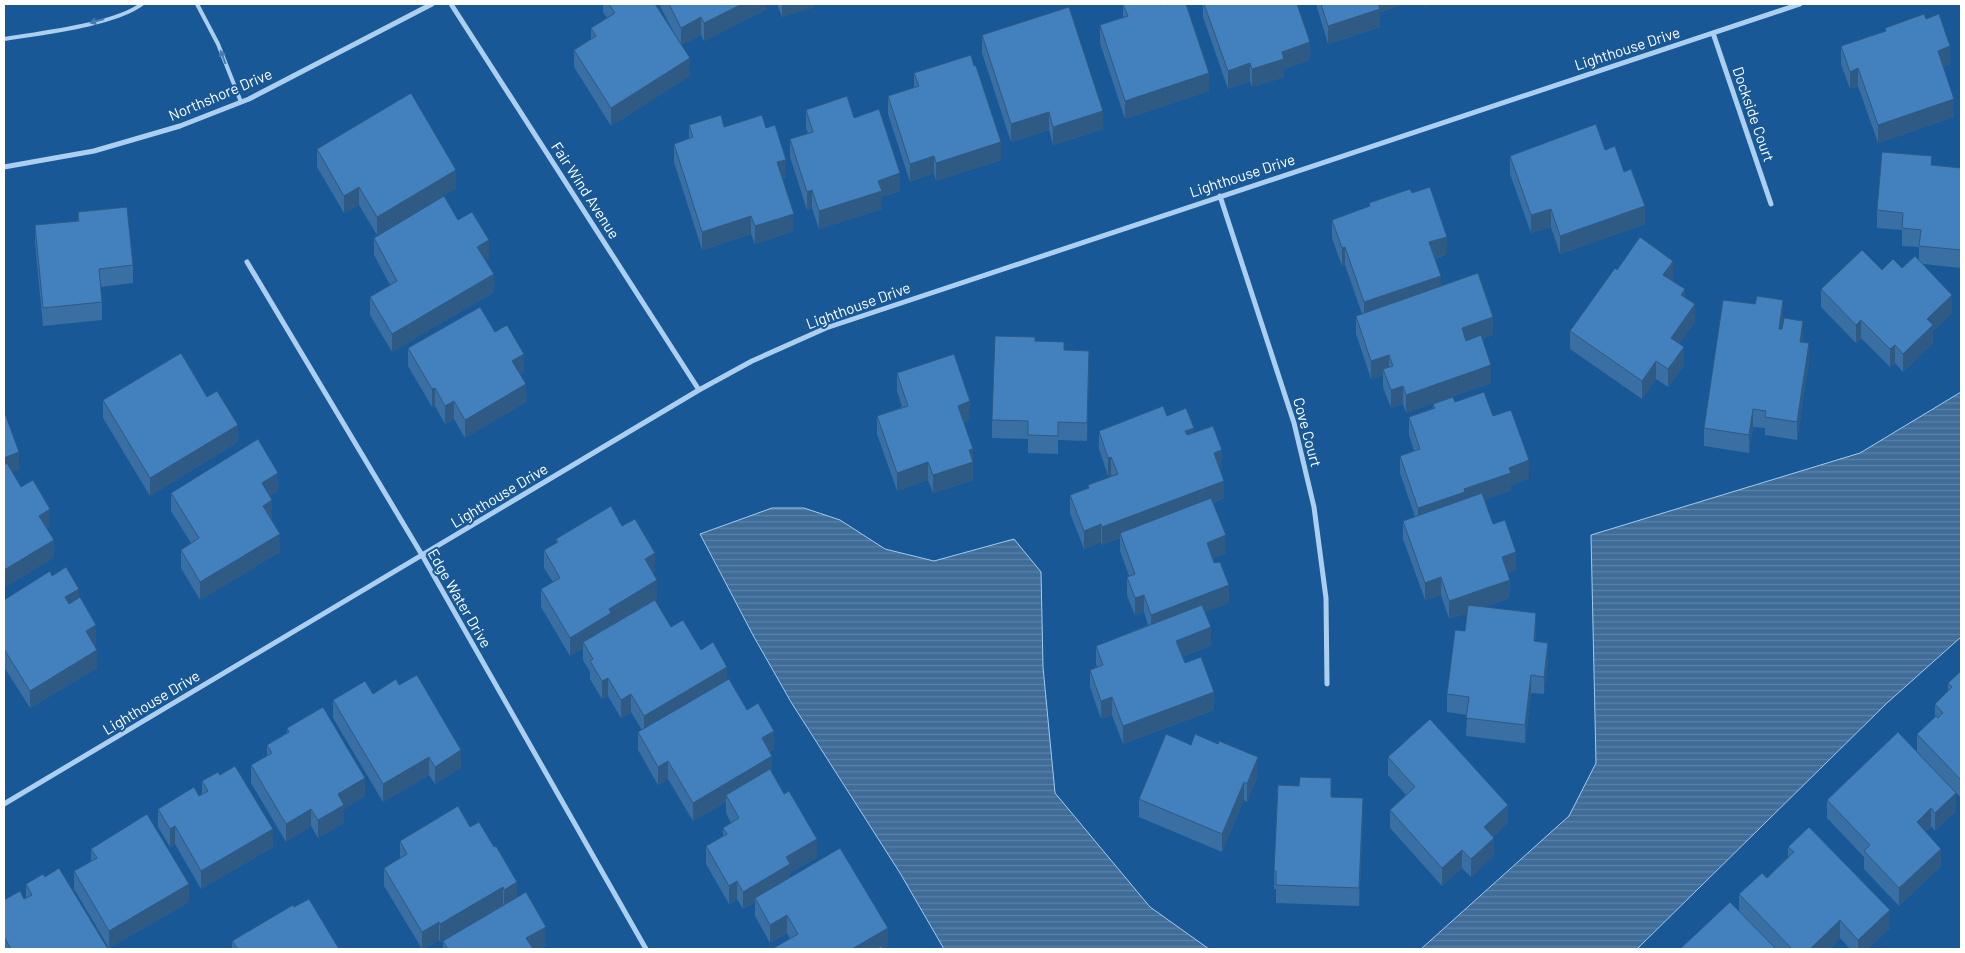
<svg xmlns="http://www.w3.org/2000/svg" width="1965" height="953" viewBox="0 0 1965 953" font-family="Barlow,sans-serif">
  <defs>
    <pattern id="water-rules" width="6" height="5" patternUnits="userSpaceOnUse" patternTransform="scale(1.25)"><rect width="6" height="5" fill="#406c98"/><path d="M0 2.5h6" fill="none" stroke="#5d82a7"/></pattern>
  </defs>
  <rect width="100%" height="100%" fill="#195896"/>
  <!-- water -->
  <path fill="url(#water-rules)" stroke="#9fcbf2" d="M1961,392V637L1887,703L1637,949H1421L1569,816L1596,763L1591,535L1860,453Z
    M772,508H804L840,520L885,549L934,561L1014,539L1041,572L1043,667L1055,793L1150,907L1209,949H944L900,873L791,702L754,637L700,534Z"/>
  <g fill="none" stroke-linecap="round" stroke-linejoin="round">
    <!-- lane -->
    <path stroke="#accff0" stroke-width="4" d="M197,4L218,44L241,102
      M4,39C40,33 114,25 142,4"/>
    <!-- street -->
    <path stroke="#accff0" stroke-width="5" d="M451,4L699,390
      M1713,33L1771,204
      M4,167L94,151L180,126L249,99L432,4
      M1220,196L1294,423L1314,507L1326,598L1327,684
      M247,262L422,555L646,949
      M4,804L699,390L752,361L826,328L1800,4"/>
  </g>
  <!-- wall -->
  <path fill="#396fa3" d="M603,4H655L676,37L659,4H767V9L704,41L701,35L682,45L690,76L611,126L574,67V50L591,39V28L607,18L603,12Z
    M777,4H814V7L782,17Z
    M1123,4H1159L1209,91L1125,119L1100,43V25L1123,17Z
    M1203,4H1297L1310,60L1284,69V77L1252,87L1250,81L1228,89L1203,17Z
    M1316,4H1405L1380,12V27L1328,44Z
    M1926,19L1950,64L1943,67L1954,117L1878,143L1858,86L1850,89L1841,64V46L1885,31V28Z
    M982,35L1103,129L1053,145L1049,130L1011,142L982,53Z
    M914,73L1001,160L936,181L934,173L910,182L888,114V96L914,88Z
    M806,110L854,118L900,191L882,197V209L819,229L812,208L807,210L790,157V139L808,133L806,128Z
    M689,125L766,128L786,177L782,179L794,231L755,244L751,234L702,250L674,162V144L689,139Z
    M317,149L456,188L377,235L359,205L344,213L317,167Z
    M1605,150L1624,172L1645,224L1560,254L1551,227L1531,233L1510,174V156Z
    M1932,165L1961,168V268L1923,264L1952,313L1933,331V343L1903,372L1895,363L1890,367L1861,338L1856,343L1821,307V289L1882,270L1902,268L1919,260V247L1902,246V230L1877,228V210Z
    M1412,193L1447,254L1435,259L1441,286L1493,335L1482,339L1491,383L1406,413L1403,404L1391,408L1383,387V375L1371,379L1356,334V316L1362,314L1345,265L1342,266L1332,238V220L1369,207V203Z
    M78,212L133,265V283L100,287L102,302V320L43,326L35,243V225L78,221Z
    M458,220L489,258L485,260L494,292L392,352L370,315V297L390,285L374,255V238Z
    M1617,270L1673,279L1672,281L1685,297L1695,322L1679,344L1684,365L1668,387L1656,379L1642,399L1570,349V331Z
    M1783,317L1781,329L1803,339V342L1809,361L1797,440L1765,435V428L1753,427L1749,453L1704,446V428Z
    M495,332L524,372L520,374L526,402L465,438L454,419L445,424L435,406L432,407L408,366V348Z
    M1035,341L1064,350L1089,369L1087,441L1058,440V454L1028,453V439L992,438V420Z
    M897,373L970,419L964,422L973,467V480L933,493L928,480L897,491L877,434V416L902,407L897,391Z
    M207,397L238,442L150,496L103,418V400Z
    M1455,402L1493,416L1529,478L1511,485V490L1484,500L1493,524L1516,570L1507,573L1510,598L1484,607L1536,631L1535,641L1548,660L1544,694L1531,693L1525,743L1466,736L1467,715L1447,712V694L1465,631L1467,613L1449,619L1441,595L1425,600L1403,539V521L1415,517L1400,473V456L1414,451L1409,435V417L1433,408V404Z
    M1167,416L1194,432L1222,468L1220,469L1224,498L1213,503L1226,553L1213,558L1229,603L1205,612L1211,645L1182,657L1185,663L1214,710L1123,744L1112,715L1101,719L1090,687V670L1097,667L1096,664V646L1148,625L1144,612L1135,616L1127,595V577L1129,576L1120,551V538L1102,545L1101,542L1084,549L1070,513V495L1088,488V485L1112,476L1111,475L1108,476L1099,449V431Z
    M278,491L269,496L272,518L271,519L280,552L200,600L181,568V550L191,543L171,511V493Z
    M622,526L655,571L653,572L657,598L611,626L671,627L701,650L727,679L747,710L774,749L770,752L772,773L817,857L790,873V877L888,946L883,949L790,939L787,933L770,943L755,916V902L743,909L737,899L729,904L706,864V846L723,836V828L731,823L726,813V802L693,821L668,779L658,785L638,750V732L642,730L631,712L621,718L608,696L602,699L590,679V672L583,660V648L570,656L541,607V589L553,582L544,568V550L556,544V539Z
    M52,576L79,598L96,643L94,644L97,668L30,708L4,667V600Z
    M1961,671V798L1917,752V734L1935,718V704L1948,691V683Z
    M399,685L461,768L435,784L429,775L383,802L333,718V700L373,694Z
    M287,728L365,796L344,809V823L318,838L311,826L286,842L251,783V765L267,756V745L287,733Z
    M1388,757L1508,823L1493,837L1494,855L1471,877L1462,868L1442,886L1390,828V810L1406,795L1388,775Z
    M1258,775L1247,802L1244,800L1222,852L1139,817V799Z
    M202,781L273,847L201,889L175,844L170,847L158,827V809L199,796L202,794Z
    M1331,797L1363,816L1359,906L1276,903V889H1274V871Z
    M1827,800L1956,811L1935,831L1931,826L1925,832L1941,866L1899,906L1864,869V857L1827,818Z
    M470,827L517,897L546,945L538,949H443V941L503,906V905L440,942L439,940L423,949H422L384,886V868L400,858V841Z
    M1788,847L1890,928L1868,949H1850L1840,938L1829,949H1680L1739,911V894L1767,878L1788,857Z
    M91,849L189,902L109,948L74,889V871L91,862Z
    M45,877L108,949H4V900L24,899L26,898V884Z
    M294,907L339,949H232V941Z"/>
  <!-- shaded-wall -->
  <path fill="#2e5a84" d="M742,4H767V9L704,41V23Z
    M782,4H814V7L782,17Z
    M1375,4H1405L1380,12V27L1328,44V26Z
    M1424,4H1434L1424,7Z
    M701,17V35L681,46V28Z
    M1310,42V60L1284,69V77L1252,87V69L1282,52Z
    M1950,46V64L1938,69V51Z
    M690,58V76L611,126V108Z
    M1250,63V81L1228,89V71Z
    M1858,68V86L1850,89V72Z
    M1209,73V91L1125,119V101Z
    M1954,99V117L1878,143V125Z
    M1103,111V129L1053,145V127Z
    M1049,112V130L1011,142V124Z
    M1001,142V160L936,181V163Z
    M934,156V173L910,182V164Z
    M786,160V177L777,180V162Z
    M456,170V188L377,235V217Z
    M900,173V191L882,197V209L819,229V211L878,181Z
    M359,187V205L344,213V196Z
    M812,190V208L807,210V192Z
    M1645,206V224L1560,254V236Z
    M1551,209V227L1531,233V215Z
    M794,214V231L755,244V226Z
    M751,216V234L702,250V232Z
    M1447,237V254L1429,260V242Z
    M489,240V258L477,265V247Z
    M1345,247V265L1342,266V248Z
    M1673,261V279L1663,293V275Z
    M494,274V292L392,352V334Z
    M1441,276V294L1364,320V302Z
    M1685,289V307L1681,295Z
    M1952,295V313L1933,331V343L1903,372V354L1927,319Z
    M1783,300V317L1779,347V329Z
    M1695,304V322L1671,356V338Z
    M1493,317V335L1462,345V328Z
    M1861,320V338L1856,343V325Z
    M1803,321V339L1800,360V342Z
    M1809,343V361L1797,440V422Z
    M1895,345V363L1890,367V349Z
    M1684,347V365L1668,387V369Z
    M1089,351V369L1087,441V423Z
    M524,354V372L512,379V361Z
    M1389,355V373L1383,369V375L1371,379V361Z
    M1656,361V379L1642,399V381Z
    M1491,365V383L1406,413V395Z
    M526,384V402L465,438V420Z
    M1403,386V404L1391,408V390Z
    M435,388V406L432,407V389Z
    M454,401V419L445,424V406Z
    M970,401V419L958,424V406Z
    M1753,409V427L1749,453V435Z
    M238,425V442L150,496V478Z
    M1194,428V446L1185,449V431Z
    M973,449V480L933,493V475L969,450Z
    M1222,450V468L1214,471V453Z
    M19,452V470L4,476V458Z
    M1111,457V475L1108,476V458Z
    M1529,460V478L1511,485V490L1465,507L1418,526V508L1464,489L1509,468Z
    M928,462V480L897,491V473Z
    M278,473V491L262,501V483Z
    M1224,481V498L1122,538L1120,533V538L1102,545V527Z
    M272,500V518L263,523V506Z
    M50,509V527L39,533V516Z
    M1101,524V542L1084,549V531Z
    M280,534V552L200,600V582Z
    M1226,535V553L1207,560V543Z
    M54,540V558L4,588V570Z
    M1516,552V570L1502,575V557Z
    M655,553V571L645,577V559Z
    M1441,577V595L1425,600V583Z
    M657,580V598L583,642V648L570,656V638L609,609Z
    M1510,580V598L1449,619V601Z
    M1229,585V603L1151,633V615Z
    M79,589V606L65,615V597Z
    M1144,595V612L1135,616V598Z
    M1536,613V631L1534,658V641Z
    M96,625V643L86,649V631Z
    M1211,627V645L1176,659V641Z
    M1548,643V660L1544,694V677Z
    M97,650V668L30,708V691Z
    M727,667V685L644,734V716Z
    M1531,675V693L1525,743V725Z
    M608,678V696L602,699V681Z
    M1214,692V710L1123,744V726Z
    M631,694V712L621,718V700Z
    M1112,697V715L1101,719V701Z
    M774,731V749L762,756V738Z
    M461,750V768L435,784V767Z
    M772,756V774L726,795V802L693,821V803Z
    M429,757V775L383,802V784Z
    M1258,757V775L1247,802V784Z
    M668,761V779L658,785V767Z
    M365,778V796L344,809V823L318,838V820L338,794Z
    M1244,782V800L1222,852V834Z
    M1956,793V811L1935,831V813Z
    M1363,798V816L1359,906V888Z
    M1508,805V823L1484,845V827Z
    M1931,808V826L1917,840V822Z
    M311,809V826L286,842V824Z
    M175,826V844L170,847V829Z
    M273,829V847L201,889V871Z
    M1494,838V855L1471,877V859Z
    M817,839V857L790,873V881L755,898V902L743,909V892L786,857Z
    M1941,849V866L1899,906V888Z
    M1462,850V868L1442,886V868Z
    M737,881V899L729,904V886Z
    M517,882V900L504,908V890Z
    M189,884V902L109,948V931Z
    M503,887V905L440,942V924Z
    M1890,910V928L1868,949H1858V940Z
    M787,915V933L770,943V925Z
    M1840,920V938L1829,949H1810Z
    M439,922V940L422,949V932Z
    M546,927V945L538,949H526V938Z
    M888,928V946L883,949H852Z"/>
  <!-- building -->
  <path fill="#4281bd" stroke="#2e5a84" d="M609,4H655L690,58L611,108L574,50L596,36L591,28L615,13Z
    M669,4H742L704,23L701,17L681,28Z
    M1123,4H1159L1160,5L1163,4H1186L1209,73L1125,101L1100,25L1128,16Z
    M1204,4H1297L1310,42L1282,52L1284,59L1252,69L1250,63L1228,71Z
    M1321,4H1378L1380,9L1328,26Z
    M1069,7L1103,111L1053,127L1049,112L1011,124L982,35Z
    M1924,14L1926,19L1939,14L1950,46L1938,51L1954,99L1878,125L1858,68L1850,72L1841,46L1886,31L1885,28Z
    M971,55L974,66H976L1001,142L936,163L934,156L910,164L888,96L919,86L914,73Z
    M411,93L456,170L377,217L359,187L344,196L317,149Z
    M847,96L854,118L879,109L900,173L878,181L882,191L819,211L812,190L807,192L790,139L813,132L806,110Z
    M721,115L724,127L762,115L766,128L775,125L786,160L777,162L794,214L755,226L751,216L702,232L674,144L693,137L689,125Z
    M1596,124L1605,150L1615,146L1624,172L1631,169L1645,206L1560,236L1551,209L1531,215L1510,156Z
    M1882,152L1932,156L1931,165L1961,168V250L1919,246L1921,230L1902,228L1903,213L1877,210Z
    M1430,187L1447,237L1429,242L1441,276L1364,302L1345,247L1342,248L1332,220L1370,206L1369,203L1410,189L1412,193Z
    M444,196L458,220L472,212L489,240L477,247L494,274L392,334L370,297L397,281L374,238Z
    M127,207L133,265L99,269L102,302L43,308L35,225L79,221L78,212Z
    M1640,237L1673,261L1663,275L1685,289L1681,295L1695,304L1671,338L1684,347L1668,369L1656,361L1642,381L1570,331L1615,268L1617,270Z
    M1862,250L1882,270L1893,259L1902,268L1915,256L1952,295L1927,319L1933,325L1903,354L1895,345L1890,349L1861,320L1856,325L1821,289Z
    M1478,273L1493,317L1462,328L1466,341L1481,335L1491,365L1406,395L1403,386L1391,390L1383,369L1393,366L1389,355L1371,361L1356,316Z
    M1757,296L1783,300L1779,329H1782L1784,318L1803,321L1800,342L1809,343L1797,422L1765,417L1766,411L1753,409L1749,435L1704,428L1723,300L1755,304Z
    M480,307L495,332L507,325L524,354L512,361L526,384L465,420L454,401L445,406L435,388L432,389L408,348Z
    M995,336L1035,337V341L1064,342V350L1089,351L1087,423L1058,422V436L1028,435V421L992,420Z
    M181,353L207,397L217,391L238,425L150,478L103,400Z
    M954,354L970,401L958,406L973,449L969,450L973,462L933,475L928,462L897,473L877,416L908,406L897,373Z
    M1484,392L1493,416L1511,410L1529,460L1509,468L1511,473L1464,489L1465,492L1418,508L1400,456L1420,449L1409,417L1435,408L1433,404L1453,397L1455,402Z
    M1163,406L1167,416L1186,408L1194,428L1185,431L1187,435L1213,426L1222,450L1214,453L1224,481L1102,527L1101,524L1084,531L1070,495L1089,488L1088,485L1118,474L1111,457L1108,458L1099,431Z
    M4,411L19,452L4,458Z
    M258,439L278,473L262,483L272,500L263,506L280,534L200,582L181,550L199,538L171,493Z
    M7,463L21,487L33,480L50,509L39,516L54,540L4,570V465Z
    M1482,493L1493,524L1505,520L1516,552L1502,557L1510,580L1449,601L1441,577L1425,583L1403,521Z
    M1211,498L1226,535L1207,543L1214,563L1220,562L1229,585L1151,615L1144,595L1135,598L1127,577L1135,574L1120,533Z
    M611,506L622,526L635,519L655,553L645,559L657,580L609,609L611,613L570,638L541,589L560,578L544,550L558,542L556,539Z
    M66,567L79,589L65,597L69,604L80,597L96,625L86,631L97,650L30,691L4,649V600L50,571L52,576Z
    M655,600L671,627L683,620L701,650L713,642L727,667L644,716L631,694L621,700L608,678L602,681L590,661L593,659L583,642Z
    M1202,605L1211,627L1176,641L1185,663L1201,657L1214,692L1123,726L1112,697L1101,701L1090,670L1103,665L1096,646Z
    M1468,605L1536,613L1534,641L1548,643L1544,677L1531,675L1525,725L1466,718L1469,697L1447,694L1455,630L1465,631Z
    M1961,671V780L1917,734L1936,716L1938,718L1943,713L1935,704L1952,687L1948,683Z
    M417,675L461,750L435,767L429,757L383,784L333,700L365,681L373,694L396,679L399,685Z
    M729,679L747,710L758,703L774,731L762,738L772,756L693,803L668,761L658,767L638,732Z
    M323,707L365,778L338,794L344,805L318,820L311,809L286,824L251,765L272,753L267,745L289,732L287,728Z
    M1430,719L1508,805L1484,827L1494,838L1471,859L1462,850L1442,868L1390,810L1415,787L1388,757Z
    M1898,732L1956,793L1935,813L1931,808L1917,822L1941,849L1899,888L1864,851L1870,845L1827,800Z
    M1166,734L1191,745L1195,734L1218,744L1219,741L1258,757L1247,784L1244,782L1222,834L1139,799Z
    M235,766L273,829L201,871L175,826L170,829L158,809L194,787L199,796L208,791L202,781L218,772L220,775Z
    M770,769L784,794L789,791L817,839L786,857L790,864L743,892L737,881L729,886L706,846L727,834L723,828L739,818L726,795Z
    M1300,777L1331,778V797L1363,798L1359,888L1276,885V871H1274L1278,785L1299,786Z
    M458,806L470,827L479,822L494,847L496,846L517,882L504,890L503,887L440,924L439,922L422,932L384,868L407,854L400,841Z
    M147,814L189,884L109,931L74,871L97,858L91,849Z
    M1809,827L1890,910L1858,940L1840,920L1810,949H1792L1739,894L1762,873L1767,878L1794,852L1788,847Z
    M840,848L888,928L852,949H772L798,934L787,915L770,925L755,898Z
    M59,868L108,949H11L4,937V900L20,891L24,899L32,895L26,884L43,874L45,877Z
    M526,892L546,927L526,938L533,949H448L443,941Z
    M309,899L339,949H238L232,941L293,905L294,907Z
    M1730,902L1776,949H1680Z
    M881,946L883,949H876Z"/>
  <!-- one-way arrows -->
  <defs><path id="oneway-solid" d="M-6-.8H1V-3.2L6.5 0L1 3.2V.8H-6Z" transform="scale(1.25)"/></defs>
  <g fill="#457cb1">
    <use href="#oneway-solid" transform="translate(97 21) rotate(164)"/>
    <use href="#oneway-solid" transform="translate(223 57) rotate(-111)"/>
  </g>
  <g text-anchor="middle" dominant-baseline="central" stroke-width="4" stroke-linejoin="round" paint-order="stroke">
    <!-- street labels -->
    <g font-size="15" fill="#fff" stroke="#195896">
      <text transform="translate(1627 48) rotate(-18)">Lighthouse Drive</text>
      <text transform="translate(220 94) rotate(-23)">Northshore Drive</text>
      <text transform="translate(1754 114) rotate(71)">Dockside Court</text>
      <text transform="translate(1242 175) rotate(-18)">Lighthouse Drive</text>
      <text transform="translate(586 190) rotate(57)">Fair Wind Avenue</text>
      <text transform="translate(858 305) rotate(-20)">Lighthouse Drive</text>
      <text transform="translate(1308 432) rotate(75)">Cove Court</text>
      <text transform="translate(499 495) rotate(-31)">Lighthouse Drive</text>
      <text transform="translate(460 598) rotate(60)">Edge Water Drive</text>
      <text transform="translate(151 702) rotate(-31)">Lighthouse Drive</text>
    </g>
  </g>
  <!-- border -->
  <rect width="1965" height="953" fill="none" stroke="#ffffff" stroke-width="10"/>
</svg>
